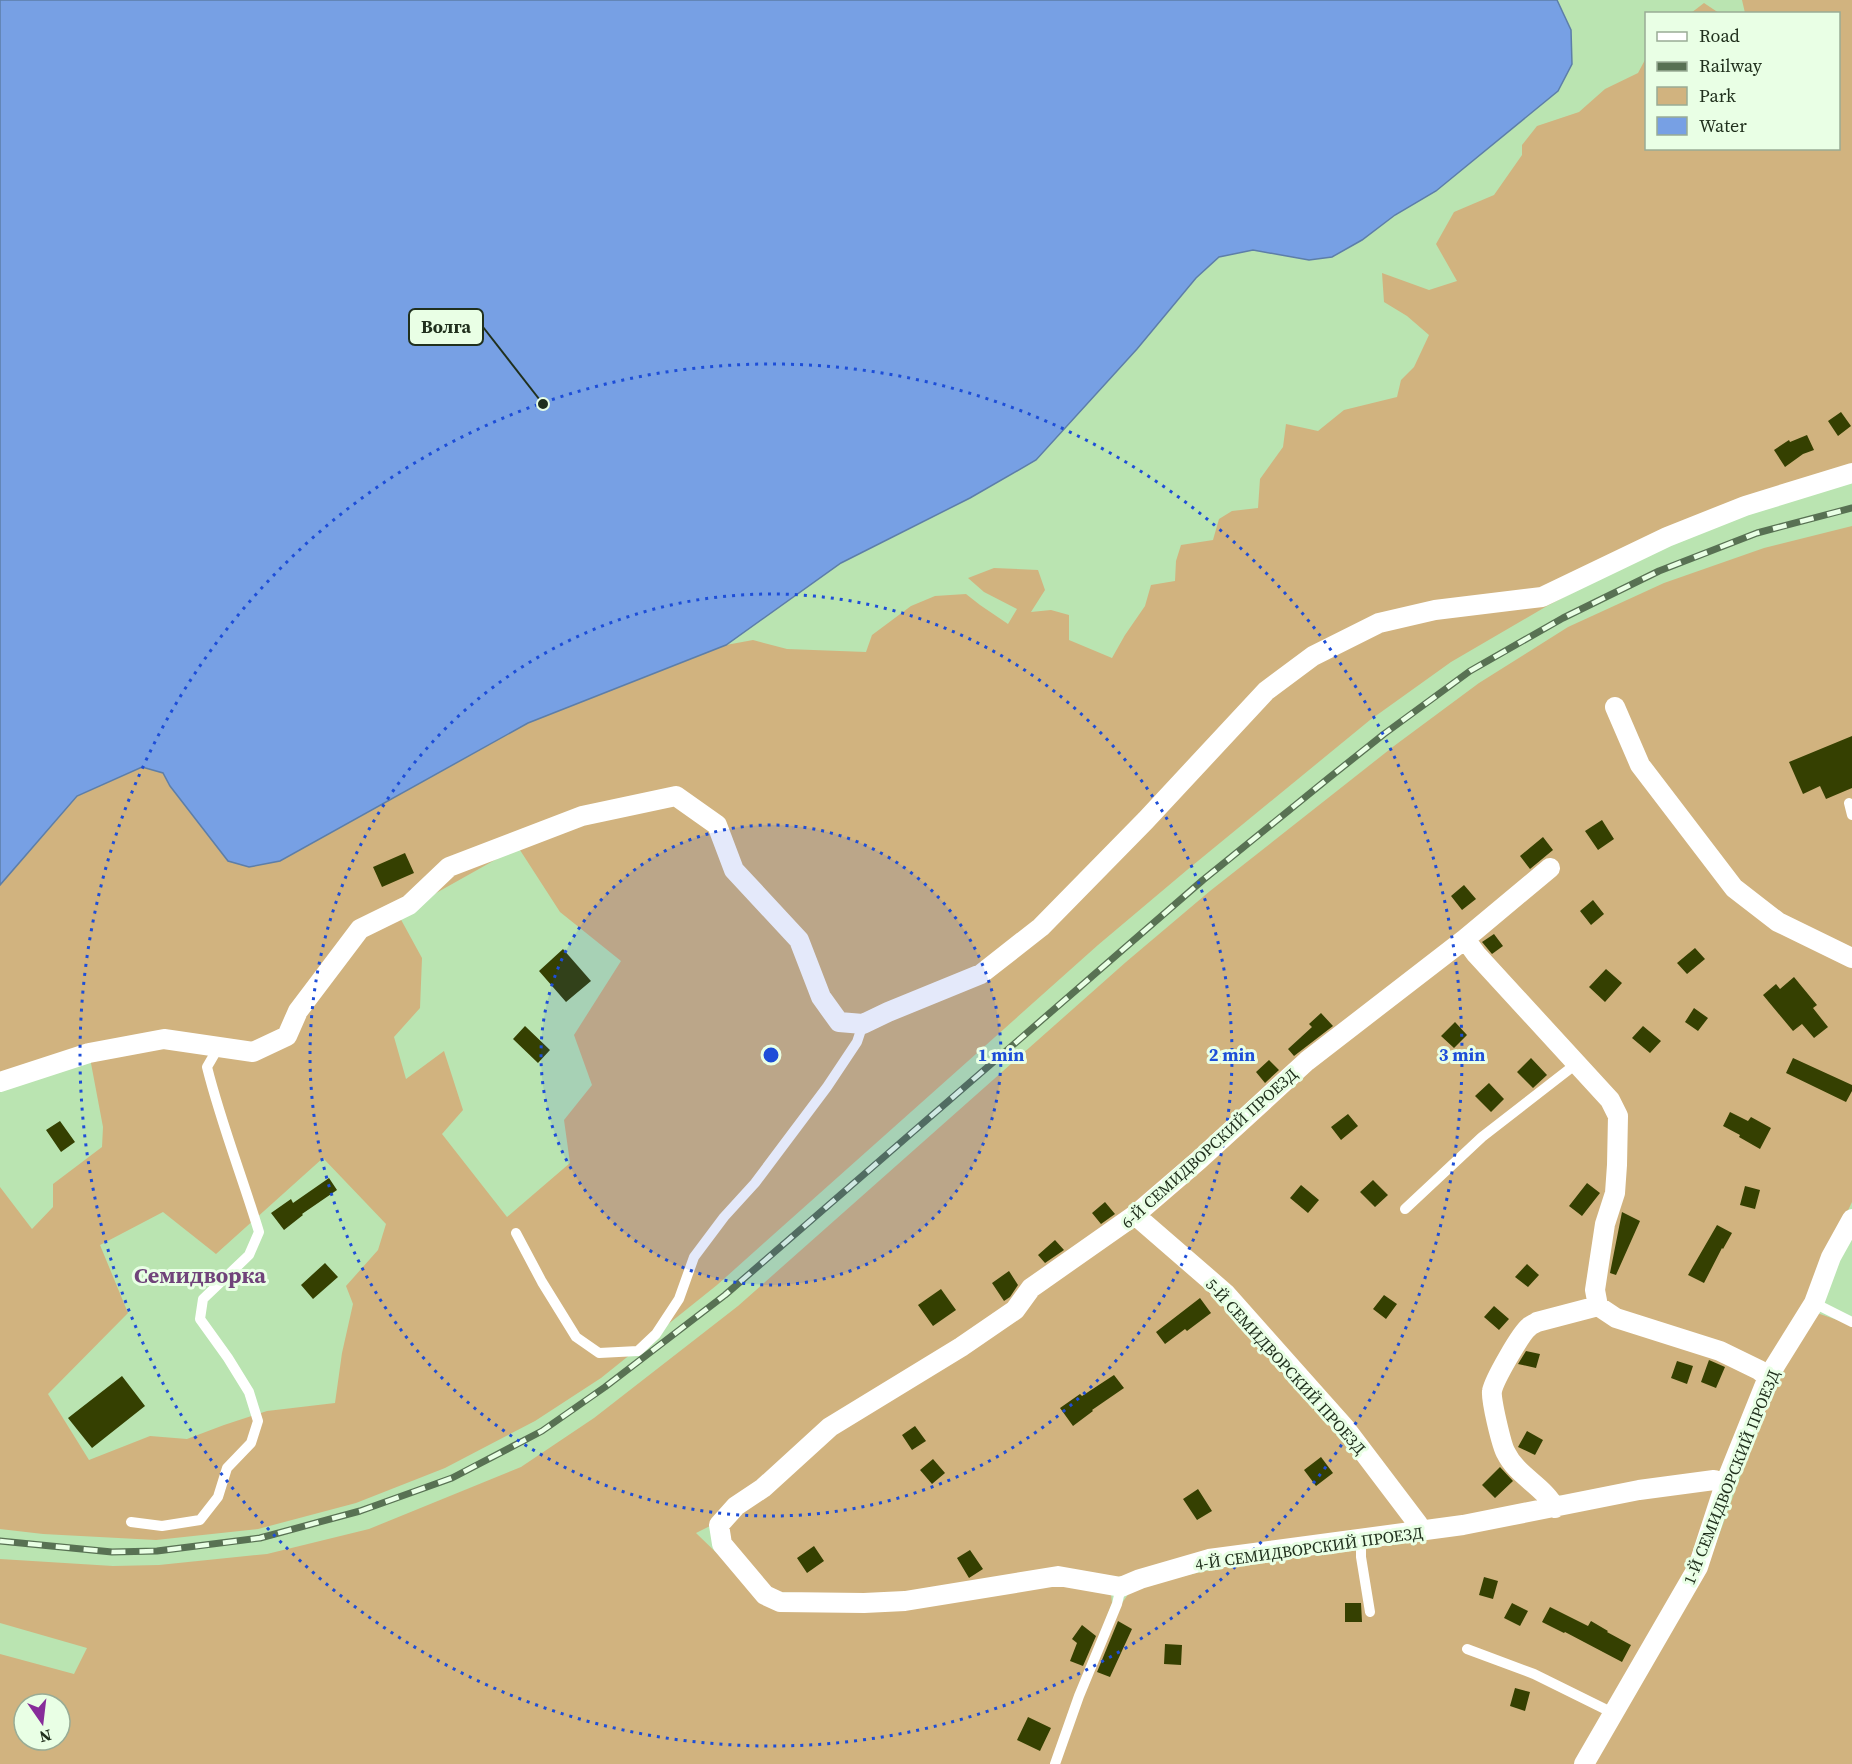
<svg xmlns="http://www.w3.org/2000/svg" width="1852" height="1764" viewBox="0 0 1852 1764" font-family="'Source Serif 4',serif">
  <rect width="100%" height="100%" fill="#bae4b1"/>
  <!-- green -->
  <path fill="#d1b37f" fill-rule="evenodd" d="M1742,0H1852V464L1750,513L1645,555L1547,606L1451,662L1370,720L1187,870L1098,945L717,1285L601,1378L535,1421L445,1468L356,1503L258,1529L156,1540L43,1534L0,1529V1187L32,1229L53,1207V1184L102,1147L103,1127L90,1058L0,1086V885L77,796L142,767L163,773L170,786L228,861H280L528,723L726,645L753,640L787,649L866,652L872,635L911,606L935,596L966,594L980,605L1008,624L1017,609L984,592L968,578L994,568L1038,570L1045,590L1031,612L1051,610L1069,615V640L1112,658L1125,635L1145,606L1151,585L1175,581L1176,561L1181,545L1213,540L1219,519L1232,511L1258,508L1260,479L1283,447L1286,424L1318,431L1344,410L1397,397L1401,380L1414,367L1429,335L1407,316L1384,302L1382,273L1429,290L1457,281L1436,244L1454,212L1494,195L1522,155V145L1537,126L1579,112L1605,89L1638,73L1646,58V148H1838V14L1745,13ZM518,847L560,912L621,961L574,1035L592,1085L564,1120L570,1163L507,1217L442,1134L463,1110L444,1051L406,1079L394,1037L420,1008L422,958L399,916L429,897ZM323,1158L386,1224L378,1250L346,1286L353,1304L342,1353L335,1403L267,1411L224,1425L187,1439L150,1436L89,1460L48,1394L128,1313L100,1245L163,1212L216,1254Z
    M1704,3L1719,13H1691Z
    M1852,526V1202L1828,1252L1809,1299L1768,1363L1761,1364L1617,1316L1602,1301L1623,1114L1477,946L1478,934L1008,1307L710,1526L696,1533L729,1565L764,1605L1055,1581L1111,1594L1112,1603L1051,1764H0V1654L74,1674L87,1648L0,1623V1559L113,1566L159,1565L267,1554L369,1529L521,1467L594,1418L738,1306L1126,962L1210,891L1394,746L1479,683L1568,627L1664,583L1764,548ZM24,1704H60V1740H24Z
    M1457,950L1466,953L1607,1103L1612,1166L1589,1299L1535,1319L1484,1393L1543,1503L1426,1523L1148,1221V1207L1309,1063Z
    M1136,1226L1224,1298L1344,1434L1411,1523L1106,1579L905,1597L773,1592L725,1538V1529L834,1431Z
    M1817,1313L1852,1325V1764H1594L1706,1571L1767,1403L1801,1336Z
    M1590,1314L1719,1353L1756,1378L1758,1388L1724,1467L1719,1471L1637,1483L1566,1497L1554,1494L1510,1451L1498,1400L1516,1350L1529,1332Z
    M1714,1489L1692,1562L1574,1764H1058L1083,1697L1120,1606L1131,1590L1140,1586L1275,1555L1640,1498Z"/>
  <!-- water -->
  <path fill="#77a0e4" stroke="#5d7ea8" stroke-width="1.5" d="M0,0H1557L1571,30L1572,64L1558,91L1436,191L1395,215L1362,240L1332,257L1309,260L1253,250L1219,257L1196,278L1137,349L1036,460L970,498L841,563L726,645L528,723L280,861L249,867L228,861L170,786L163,773L142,767L77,796L0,885Z"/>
  <!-- building -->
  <path fill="#354001" d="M1841,412L1851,426L1838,436L1828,421Z
    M1807,435L1814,450L1803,454L1785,467L1774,450L1789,440L1790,442Z
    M1852,736V788L1826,799L1820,786L1803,794L1789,762Z
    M1602,820L1614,839L1598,850L1585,831Z
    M1543,837L1553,850L1530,869L1520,856Z
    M405,853L414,873L382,887L373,867Z
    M1464,885L1476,899L1462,910L1451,896Z
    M1593,900L1604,914L1591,925L1580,911Z
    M1494,934L1503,946L1492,954L1482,942Z
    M1695,948L1705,959L1687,974L1677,963Z
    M563,949L591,981L566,1002L539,971Z
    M1606,969L1622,983L1605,1002L1589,987Z
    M1794,977L1817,1005L1813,1008L1828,1027L1814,1038L1802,1024L1793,1031L1763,995L1776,984L1780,989Z
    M1694,1008L1708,1018L1698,1031L1685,1022Z
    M1321,1013L1333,1026L1294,1056L1288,1049L1312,1027L1309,1024Z
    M1455,1022L1467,1035L1454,1048L1441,1036Z
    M525,1026L550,1050L538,1063L513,1039Z
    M1643,1026L1661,1041L1650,1053L1632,1038Z
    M1531,1058L1547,1075L1533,1088L1517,1072Z
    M1793,1058L1852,1085V1091L1846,1102L1786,1073Z
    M1269,1060L1279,1070L1265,1083L1256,1072Z
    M1489,1083L1504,1099L1491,1112L1475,1096Z
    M1730,1112L1748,1121L1751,1117L1771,1128L1760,1149L1739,1137L1740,1135L1723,1126Z
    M1348,1114L1358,1126L1341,1140L1331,1127Z
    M60,1121L75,1142L61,1152L46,1130Z
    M329,1178L337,1190L302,1214L303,1215L284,1230L271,1213L291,1199L293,1203Z
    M1373,1180L1388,1195L1375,1207L1360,1192Z
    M1587,1183L1600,1193L1582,1216L1569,1206Z
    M1301,1185L1319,1200L1308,1213L1290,1198Z
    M1745,1186L1760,1190L1755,1209L1740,1205Z
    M1105,1202L1115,1214L1101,1224L1092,1213Z
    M1622,1212L1640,1221L1616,1275L1610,1273Z
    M1717,1225L1732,1233L1723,1249L1722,1248L1704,1283L1688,1275Z
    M1055,1240L1064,1250L1045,1263L1038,1255Z
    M325,1263L338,1277L313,1299L301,1285Z
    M1527,1264L1539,1275L1528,1287L1515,1277Z
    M1009,1271L1018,1285L1010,1297L1004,1301L992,1283Z
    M941,1289L956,1310L933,1326L918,1305Z
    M1384,1295L1397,1304L1386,1319L1373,1309Z
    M1200,1298L1211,1313L1187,1331L1185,1329L1165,1344L1156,1332Z
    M1494,1306L1509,1319L1499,1330L1484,1317Z
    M1526,1351L1540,1354L1536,1368L1518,1364Z
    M1709,1360L1725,1367L1716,1388L1701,1382Z
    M1677,1361L1693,1366L1687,1384L1671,1378Z
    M1114,1375L1124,1388L1092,1410L1093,1411L1073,1426L1060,1408L1080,1394L1082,1396Z
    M122,1376L145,1406L92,1448L68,1418Z
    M915,1426L926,1441L912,1450L902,1435Z
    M1527,1431L1543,1440L1535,1455L1518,1447Z
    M1321,1457L1333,1473L1316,1486L1304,1470Z
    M933,1459L945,1473L932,1484L920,1470Z
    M1500,1467L1513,1481L1495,1498L1482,1485Z
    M1198,1489L1212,1511L1197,1520L1183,1499Z
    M814,1546L824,1561L807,1573L797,1558Z
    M970,1550L983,1569L969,1578L957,1558Z
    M1484,1577L1498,1581L1493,1599L1479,1595Z
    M1345,1603H1361L1362,1622H1345Z
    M1512,1603L1528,1611L1520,1626L1504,1618Z
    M1550,1607L1588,1626L1591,1621L1608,1631L1607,1632L1631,1645L1622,1662L1565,1632L1564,1633L1542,1622Z
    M1118,1621L1132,1629L1110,1677L1097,1672Z
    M1082,1625L1096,1636L1083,1666L1070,1661L1077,1643L1072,1639Z
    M1165,1644L1182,1645L1181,1665L1164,1664Z
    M1515,1688L1530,1692L1525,1711L1510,1706Z
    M1028,1717L1051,1728L1040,1751L1017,1740Z"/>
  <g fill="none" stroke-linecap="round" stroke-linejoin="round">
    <!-- lane -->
    <path stroke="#fff" stroke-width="10" d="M1849,803L1852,815
      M1405,1209L1482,1137L1576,1064
      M516,1233L542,1282L576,1337L599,1353L638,1351L656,1334L679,1299L694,1257L724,1217L755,1183L827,1087L857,1042L863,1024
      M1814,1303L1852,1322
      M131,1522L162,1526L200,1520L218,1497L227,1468L251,1443L258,1421L249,1392L228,1358L200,1319L203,1299L249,1255L259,1232C242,1176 221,1123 207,1067L218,1048
      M1361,1540V1557L1370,1612
      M1467,1649L1534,1674L1615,1714
      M1055,1764L1079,1696L1117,1604L1121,1587"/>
    <!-- street -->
    <path stroke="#fff" stroke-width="20" d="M1615,707L1640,765L1734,888L1778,922L1852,958
      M1550,868L1465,939L1307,1061L1199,1160L1135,1215L1031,1288L1015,1310L961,1347L830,1427L763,1488L736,1506L719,1525L722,1544L765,1595L780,1602L864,1603L905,1601L1058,1576L1121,1587L1140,1579L1209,1559L1463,1525L1639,1490L1714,1480L1725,1484
      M1465,939L1476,954L1610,1100L1618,1116L1617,1165L1615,1193L1605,1224L1595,1290L1598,1306
      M0,1082L89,1053L164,1039L253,1052L287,1036L298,1011L360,929L409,905L449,867L582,816L676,796L717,825L734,870L799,940L821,997L839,1022L863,1024L888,1012L981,974L1041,927L1146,820L1266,691L1313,656L1379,623L1435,610L1542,597L1667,537L1745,506L1852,473
      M1135,1215L1225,1293L1346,1429L1418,1524L1420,1532
      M1555,1508C1544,1486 1517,1476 1506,1453C1502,1447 1490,1397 1492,1391C1494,1380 1521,1333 1529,1327C1531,1325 1534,1324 1537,1322L1598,1306L1616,1318L1720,1351L1759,1370L1768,1377
      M1584,1764L1698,1567L1725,1484L1768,1377L1814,1303L1831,1257L1852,1219"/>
    <!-- rail casing -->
    <g stroke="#587153" stroke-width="7">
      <path id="rail" d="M0,1541L112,1552L157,1551L260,1538L360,1511L452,1478L542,1431L605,1387L725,1295L1203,880L1330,777L1384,734L1470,671L1563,618L1659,571L1757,533L1852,508"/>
    </g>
    <!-- rail -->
    <use href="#rail" stroke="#e9ffe5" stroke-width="4.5" stroke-dasharray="14" stroke-linecap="butt"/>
  </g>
  <!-- distance rings -->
  <circle cx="771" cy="1055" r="230" fill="#1d4ed8" fill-opacity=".12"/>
  <g fill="none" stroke="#1d4ed8" stroke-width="3" stroke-dasharray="3 6">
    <circle cx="771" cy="1055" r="230"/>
    <circle cx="771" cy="1055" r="461"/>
    <circle cx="771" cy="1055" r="691"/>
  </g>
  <g text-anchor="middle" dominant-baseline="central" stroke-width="6" stroke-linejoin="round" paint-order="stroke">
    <!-- street labels -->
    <g font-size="16" fill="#20301d" stroke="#e9ffe5">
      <text transform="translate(1209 1148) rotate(-42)">6-Й СЕМИДВОРСКИЙ ПРОЕЗД</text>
      <text transform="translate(1286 1366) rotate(48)">5-Й СЕМИДВОРСКИЙ ПРОЕЗД</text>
      <text transform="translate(1731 1477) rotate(-68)">1-Й СЕМИДВОРСКИЙ ПРОЕЗД</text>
      <text transform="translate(1309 1548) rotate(-8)">4-Й СЕМИДВОРСКИЙ ПРОЕЗД</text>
    </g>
    <!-- district labels -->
    <g font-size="22" font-weight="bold" fill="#70437a" stroke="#e9ffe5">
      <text x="200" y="1275">Семидворка</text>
    </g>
  </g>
  <circle cx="771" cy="1055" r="9" fill="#1d4ed8" stroke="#e9ffe5" stroke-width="3"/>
  <g font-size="18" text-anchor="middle" font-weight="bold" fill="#1d4ed8" stroke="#e9ffe5" stroke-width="6" stroke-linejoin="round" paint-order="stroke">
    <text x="1001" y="1061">1 min</text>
    <text x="1232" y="1061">2 min</text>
    <text x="1462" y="1061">3 min</text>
  </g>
  <!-- callouts -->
  <path fill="none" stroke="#20301d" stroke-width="2" d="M543 404L483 327"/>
  <circle fill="#20301d" stroke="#e9ffe5" stroke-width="2" cx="543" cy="404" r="6"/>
  <rect fill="#e9ffe5" stroke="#20301d" stroke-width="2" x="409" y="309" width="74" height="36" rx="6"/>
  <g font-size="18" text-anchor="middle" font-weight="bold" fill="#20301d">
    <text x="446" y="333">Волга</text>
  </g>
  <!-- legend -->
  <rect x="1645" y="12" width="195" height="138" fill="#e9ffe5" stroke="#99ac95" stroke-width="1.5"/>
  <rect x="1657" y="32" width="30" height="9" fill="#ffffff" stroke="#99ac95" stroke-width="1.5"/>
  <text x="1699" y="42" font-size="18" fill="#20301d">Road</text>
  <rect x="1657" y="62" width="30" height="9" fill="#587153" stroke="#99ac95" stroke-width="1.5"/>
  <text x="1699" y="72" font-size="18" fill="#20301d">Railway</text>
  <rect x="1657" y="87" width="30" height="18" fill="#d1b37f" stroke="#99ac95" stroke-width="1.5"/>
  <text x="1699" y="102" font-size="18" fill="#20301d">Park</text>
  <rect x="1657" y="117" width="30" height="18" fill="#77a0e4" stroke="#99ac95" stroke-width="1.5"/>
  <text x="1699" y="132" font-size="18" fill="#20301d">Water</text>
  <!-- north arrow -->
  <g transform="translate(42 1722) rotate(166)"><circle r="28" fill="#e9ffe5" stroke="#99ac95" stroke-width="1.5"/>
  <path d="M0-4.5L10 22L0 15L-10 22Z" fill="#872d9a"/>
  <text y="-9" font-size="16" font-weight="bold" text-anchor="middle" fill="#20301d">N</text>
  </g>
</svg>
